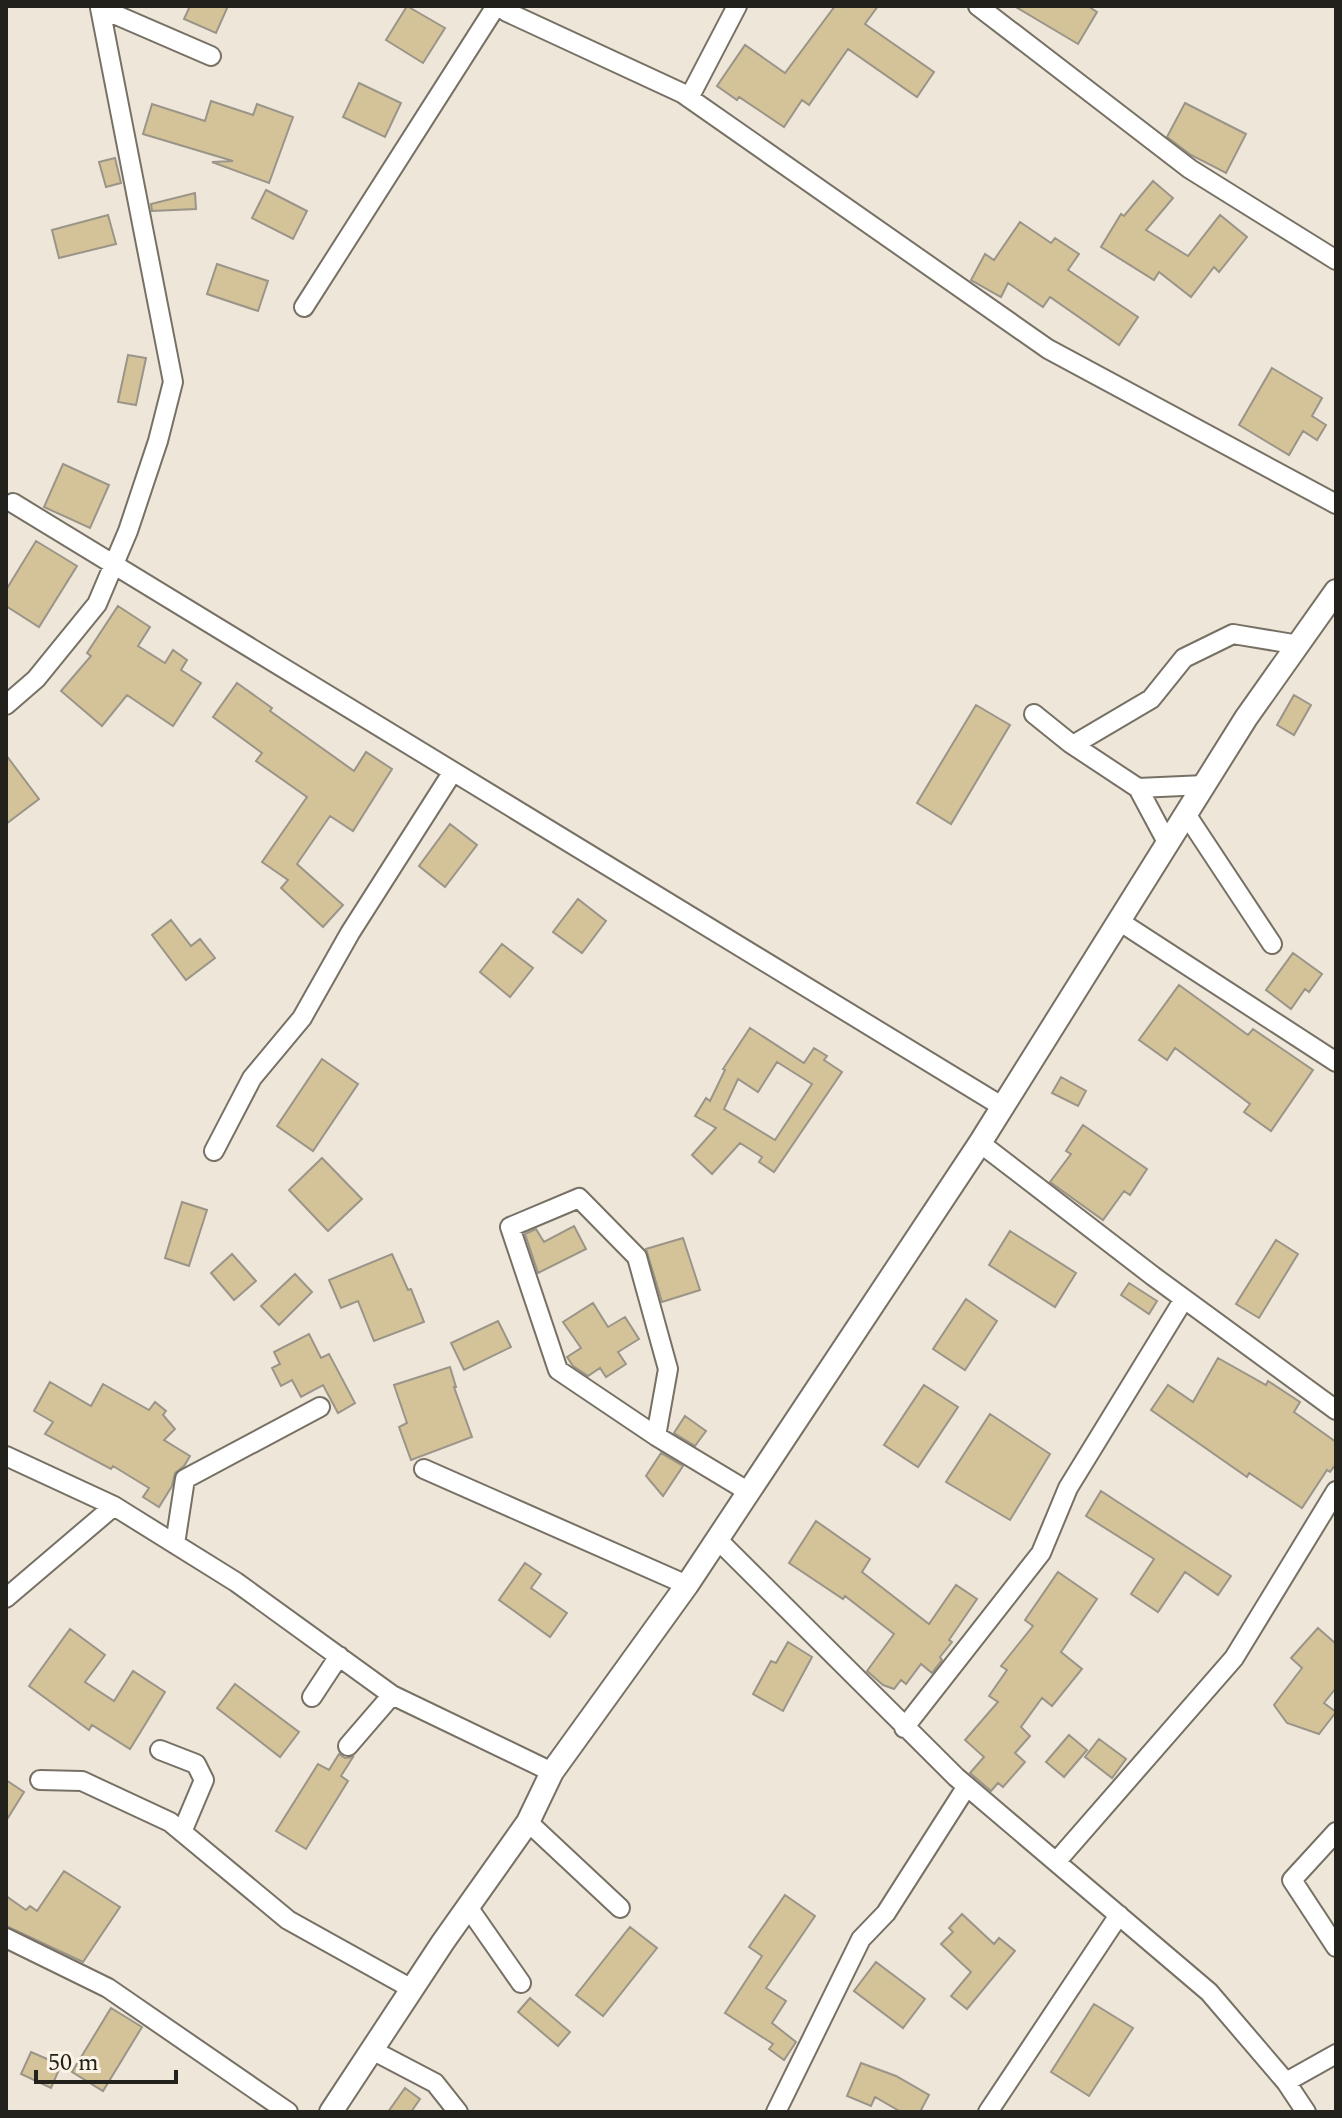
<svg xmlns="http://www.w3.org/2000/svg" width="1342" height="2118" viewBox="0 0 1342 2118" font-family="Spectral,serif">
  <rect width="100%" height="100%" fill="#eee7d9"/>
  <!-- building -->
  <path fill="#d4c299" stroke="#9a9588" stroke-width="2" fill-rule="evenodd" d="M190,6H228L216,33L184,19Z
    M407,6L445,28L423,63L386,40Z
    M835,6H878L865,24L934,72L917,97L848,49L809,105L802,100L784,127L739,97L737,100L717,86L745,45L785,73Z
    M1014,6H1088L1097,12L1078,44Z
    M359,83L401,103L385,137L343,117Z
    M211,101L253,115L257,104L293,117L269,183L212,162L233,161L143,134L152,104L205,121Z
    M1185,103L1246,134L1226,173L1191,155L1167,137Z
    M115,158L121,183L106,187L99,162Z
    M1153,181L1173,198L1146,230L1188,256L1220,215L1247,237L1219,272L1214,267L1191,297L1159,272L1154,280L1101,247L1121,214L1124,216Z
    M266,190L307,211L293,239L252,218Z
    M195,193L196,209L152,211L151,204Z
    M108,215L116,244L59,258L52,230Z
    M1020,222L1051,243L1055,238L1079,254L1068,270L1138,317L1119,345L1050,297L1043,307L1008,283L1001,297L971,280L985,254L994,260Z
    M217,264L268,281L258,311L207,294Z
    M128,355L146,358L136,405L118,402Z
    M1272,368L1322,398L1312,416L1326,425L1317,440L1303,431L1289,455L1239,425Z
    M63,464L109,485L90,528L44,507Z
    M36,541L77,566L39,627L6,606V590Z
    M118,606L150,627L138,646L165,663L173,650L187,660L181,670L201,683L173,726L127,695L102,726L61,691L91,656L87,653Z
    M237,683L272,708L270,711L354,771L366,752L392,769L353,831L330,816L297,864L343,905L323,927L281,888L288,880L262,862L307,797L256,761L262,753L213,717Z
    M1294,695L1311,705L1294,735L1277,725Z
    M976,705L1010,725L951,824L917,803Z
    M6,755L39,799L6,824Z
    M450,824L477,845L445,887L419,866Z
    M578,899L606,921L582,953L553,932Z
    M171,920L191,946L200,939L215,958L186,980L152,935Z
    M502,944L533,968L510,997L480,972Z
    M1293,953L1322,974L1309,992L1305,989L1291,1009L1266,990Z
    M1179,985L1248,1035L1253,1029L1313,1070L1271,1131L1244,1112L1250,1104L1175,1048L1167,1060L1139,1040Z
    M750,1028L804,1063L814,1048L827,1056L824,1060L842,1072L774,1172L759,1162L762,1157L740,1143L712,1174L692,1155L716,1128L695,1116L706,1098L710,1101L725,1070L723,1069ZM777,1062L812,1084L775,1140L724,1109L738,1079L758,1092Z
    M322,1059L358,1084L313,1151L277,1126Z
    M1061,1077L1086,1091L1078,1106L1052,1093Z
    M1083,1125L1147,1169L1130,1195L1124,1191L1103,1220L1050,1182L1071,1154L1066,1151Z
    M322,1158L362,1199L328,1231L289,1190Z
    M182,1202L207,1210L189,1266L165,1258Z
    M574,1226L586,1249L538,1273L525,1234L536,1229L544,1242Z
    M1010,1231L1076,1273L1055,1307L989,1265Z
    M683,1238L700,1290L662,1302L646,1249Z
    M1276,1240L1298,1254L1259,1318L1236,1304Z
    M232,1254L256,1281L234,1300L211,1273Z
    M392,1254L408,1290L411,1289L424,1322L374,1341L358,1301L341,1308L329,1280Z
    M295,1274L312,1292L279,1325L261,1306Z
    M1129,1283L1157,1301L1149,1314L1121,1295Z
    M966,1299L997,1321L965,1370L933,1349Z
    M593,1303L608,1327L625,1317L639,1339L618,1352L626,1364L606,1377L600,1368L588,1376L573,1366L567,1357L581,1348L563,1322Z
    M498,1321L511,1347L464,1370L451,1343Z
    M309,1334L321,1358L329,1354L355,1403L338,1413L323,1385L301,1397L292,1380L281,1386L272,1368L280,1364L274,1352Z
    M1218,1358L1266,1385L1268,1381L1300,1402L1294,1412L1336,1442V1464L1330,1472L1327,1470L1302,1508L1249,1473L1247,1477L1151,1410L1168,1385L1193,1402Z
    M450,1367L456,1387H454L472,1437L411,1460L399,1427L407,1423L394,1385Z
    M50,1382L91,1406L103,1384L149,1410L155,1402L166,1411L163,1415L175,1429L164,1440L190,1456L184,1466L175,1473L172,1486L159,1507L143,1497L149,1488L113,1466L111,1469L45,1434L53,1422L34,1411Z
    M924,1385L958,1407L918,1467L884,1445Z
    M990,1414L1050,1454L1010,1520L946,1482Z
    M685,1416L706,1431L695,1446L674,1433Z
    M661,1453L683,1466L663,1496L646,1476Z
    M1101,1491L1231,1576L1218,1595L1185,1572L1158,1612L1131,1594L1154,1559L1086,1516Z
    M816,1521L870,1559L862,1572L929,1624L956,1585L977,1599L949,1640L952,1642L940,1657L942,1660L932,1673L921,1664L906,1684L901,1680L894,1689L883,1685L867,1671L894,1634L845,1596L843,1599L789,1563Z
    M525,1563L541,1574L531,1588L567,1613L550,1637L499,1600Z
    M1058,1572L1097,1599L1061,1652L1082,1669L1052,1706L1042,1698L1021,1727L1030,1736L1015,1753L1025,1762L1003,1787L998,1783L991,1791L970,1773L984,1757L965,1740L998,1702L989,1696L1007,1670L1001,1666L1033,1626L1025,1620Z
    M1318,1628L1336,1644V1688L1324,1703L1336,1712L1319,1734L1287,1723L1274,1705L1302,1668L1291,1658Z
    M70,1629L105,1655L85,1682L114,1701L133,1671L165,1692L130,1749L92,1725L89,1730L29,1686Z
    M788,1642L812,1657L783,1711L753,1694L771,1661L776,1663Z
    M235,1684L299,1732L280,1757L217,1708Z
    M1069,1735L1087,1750L1064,1777L1046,1762Z
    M1099,1739L1126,1759L1112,1778L1085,1757Z
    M339,1754L345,1758L353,1757L341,1776L348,1781L306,1849L276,1831L318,1764L329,1770Z
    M6,1780L24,1792L6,1821Z
    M64,1871L120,1907L83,1962L6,1926V1896L26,1910L30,1906L37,1911Z
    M785,1895L815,1916L766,1988L786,2001L772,2023L796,2042L784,2060L769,2049L773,2044L725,2013L762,1956L749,1947Z
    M962,1914L994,1944L999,1938L1015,1951L967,2009L951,1996L971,1972L941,1944L953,1932L949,1928Z
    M630,1927L657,1948L603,2016L576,1995Z
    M876,1962L925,1999L903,2028L854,1991Z
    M530,1998L570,2032L558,2046L518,2012Z
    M1094,2004L1133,2028L1089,2096L1051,2072Z
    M111,2008L142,2027L103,2091L72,2072Z
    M31,2052L61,2065L51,2088L21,2074Z
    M861,2063L896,2076L929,2095L920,2112H901L875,2097L871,2106L847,2096Z
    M405,2088L420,2099L411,2112H388Z"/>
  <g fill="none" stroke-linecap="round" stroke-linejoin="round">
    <!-- minor casing -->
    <g stroke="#777165" stroke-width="22">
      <path id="minor" d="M499,6L507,12L682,93L1048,349L1336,504
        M978,6L1190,169L1336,260
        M689,98L737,6
        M304,307L496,6
        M13,503L1003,1107
        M6,705L36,679L97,604L128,531L158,441L173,382L100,8L211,56
        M1034,714L1070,743L1138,788L1205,785
        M1073,745L1151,699L1184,658L1233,634L1299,645
        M1138,788L1168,844
        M1186,814L1272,944
        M1119,921L1336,1062
        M980,1143L1153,1276L1336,1410
        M214,1151L252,1078L302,1018L350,933L452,773
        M656,1436L668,1369L637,1257L579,1198L510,1227L558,1370L656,1436L749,1492
        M6,1456L114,1506L236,1582L392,1695L552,1772
        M424,1469L687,1585
        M717,1539L956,1777L1209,1992L1286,2082L1306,2112
        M175,1544L185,1479L320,1407
        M6,1598L114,1506
        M312,1697L339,1656
        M904,1728L1041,1553L1068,1488L1184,1299
        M348,1746L392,1695
        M160,1750L196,1764L204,1780L182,1832
        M40,1780L82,1781L170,1822L288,1920L412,1989
        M528,1822L620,1908
        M1336,1832L1292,1880L1336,1947
        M1056,1862L1234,1658L1336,1491
        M468,1907L521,1983
        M6,1938L108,1988L288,2112
        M372,2050L435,2083L458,2112
        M1286,2082L1336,2054
        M776,2112L861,1939L886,1913L967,1786
        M988,2112L1119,1915"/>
    </g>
    <!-- major casing -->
    <g stroke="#777165" stroke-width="26">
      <path id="major" d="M331,2112L443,1942L528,1822L552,1772L687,1585L980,1143L1246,718L1336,591"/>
    </g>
    <!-- minor -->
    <use href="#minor" stroke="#fff" stroke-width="18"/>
    <!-- major -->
    <use href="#major" stroke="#fff" stroke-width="22"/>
  </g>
  <!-- border -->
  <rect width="1342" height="2118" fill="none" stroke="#23211c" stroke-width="16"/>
  <!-- scale -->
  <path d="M36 2070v12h140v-12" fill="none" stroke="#23211c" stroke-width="4"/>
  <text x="48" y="2070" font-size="24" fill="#23211c" stroke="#fbf4e6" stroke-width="6" paint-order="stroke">50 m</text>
</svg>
